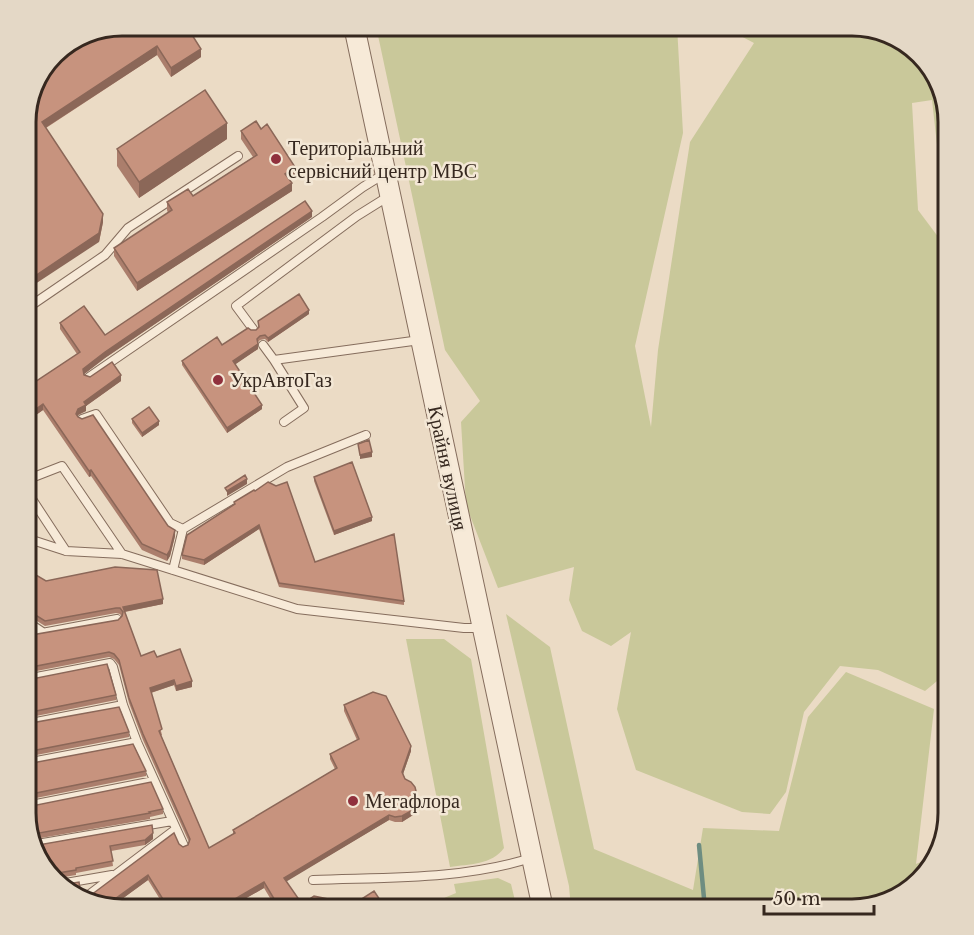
<svg xmlns="http://www.w3.org/2000/svg" width="974" height="935" viewBox="0 0 974 935" font-family="'Libre Baskerville',serif">
  <rect width="100%" height="100%" fill="#ebdbc5"/>
  <!-- green -->
  <path fill="#c9c89a" d="M376,26H677L683,133L635,346L651,427L658,350L690,142L754,43L735,33L730,26H858L924,58L948,122V243L932,100L912,103L918,210L948,250V672L925,691L878,670L840,666L804,712L786,792L770,814L742,812L636,770L617,709L631,632L611,646L582,631L569,600L574,567L498,588L466,505L461,422L480,401L445,350Z
    M506,614L550,647L594,849L693,890L703,828L779,831L808,717L846,672L934,709L916,864L937,855L916,885L852,909H571L569,886Z
    M406,639H444L471,659L504,848C492,865 469,864 450,867Z
    M498,878L511,884L517,909H418L456,893L454,884Z"/>
  <g fill="none" stroke-linecap="round" stroke-linejoin="round">
    <!-- stream -->
    <path stroke="#6e8d81" stroke-width="4.5" d="M699,845L705,909"/>
    <!-- service casing -->
    <g stroke="#856d5d" stroke-width="10">
      <path id="service" d="M26,309L105,255L128,228L238,156
        M253,329L236,306L357,216L389,196
        M263,345L274,360L420,340
        M274,360L304,408L284,422
        M89,377L322,217L363,187L384,174
        M82,419L96,414L170,523L183,529
        M26,480L62,466L122,554
        M26,490L66,551
        M26,538L66,551L122,554L297,609L464,628H482
        M173,570L183,529L287,467L366,435
        M26,621L44,633
        M26,636L117,619
        M26,679L110,663L113,667L123,705L137,742L184,846
        M26,724L123,705
        M26,763L137,742
        M26,806L154,781
        M37,844L172,821
        M313,880C386,877 461,880 531,858
        M60,884L112,875
        M82,900L176,829"/>
    </g>
    <!-- tertiary casing -->
    <g stroke="#856d5d" stroke-width="22">
      <path id="tertiary" d="M354,26L543,909"/>
    </g>
    <!-- service -->
    <use href="#service" stroke="#f7ead8" stroke-width="8"/>
    <!-- tertiary -->
    <use href="#tertiary" stroke="#f7ead8" stroke-width="20"/>
  </g>
  <!-- wall -->
  <path fill="#ab7e6c" d="M202,26L191,33L201,57L171,77L157,55L46,128L103,222L99,242L26,116L58,50Z
    M261,129L295,175L289,179L292,191L137,291L114,256V248L168,213L167,210V202L193,196L253,157L241,139V131Z
    M227,139L139,198L117,166V149Z
    M312,217L105,358L84,374L90,377L121,381L86,406V411L78,415L77,416L175,536L170,556L167,561L142,550L91,476L89,477L43,410L26,422V388L77,354L60,329V323L105,335Z
    M309,314L268,342L265,339L260,340L258,342V349L235,364L262,409L227,433L182,365V361L222,345L251,330H256L258,327V321Z
    M132,419L159,425L142,437L132,423Z
    M314,477L372,521L334,535L314,481Z
    M234,502L315,562L404,601V605L279,587L259,529L204,565L182,559V555L234,505Z
    M26,569L46,581L163,604L125,612L141,656L157,657L192,687L176,691L174,685L151,693L162,735H161L209,848L233,834V830L335,769L330,759V754L357,740L344,711V705L411,751L403,774L418,804L416,810L413,815L402,822H395L389,820L286,881L302,904L340,909L273,903L264,888L227,909H166L148,880L111,907L179,844L183,847L188,845L189,842L143,740L129,703L119,665L114,659L109,657L26,673V636L118,620L122,617L120,614L116,613L45,626L29,616H26Z
    M26,679L116,695V700L26,718Z
    M26,724L129,732V737L26,757Z
    M26,763L146,771V776L26,800Z
    M163,809V814L150,817V819L35,839L26,813Z
    M153,839L145,845L111,851L113,866L76,873V875L58,878L56,881L38,845Z"/>
  <!-- shaded-wall -->
  <path fill="#8b6758" d="M189,26H202L187,36V27Z
    M157,46V55L42,130V122Z
    M201,49V57L171,77V68Z
    M227,123V139L139,198V182Z
    M295,167V175L285,182V174Z
    M292,183V191L137,291V283Z
    M312,211V217L105,358L83,375V369L105,352Z
    M103,214V222L99,242L26,290V282Z
    M309,310V314L268,342V338Z
    M258,344V349L233,366V361Z
    M121,375V381L86,406V411L78,415L76,420V414L78,409L84,402Z
    M43,404V410L26,422V416Z
    M262,405V409L227,433V428Z
    M159,421V425L142,437V433Z
    M372,452V457L360,459V455Z
    M91,470V476L89,477V471Z
    M247,479V484L227,496V491Z
    M372,517V521L334,535V531Z
    M259,525V529L204,565V560Z
    M175,530V536L170,556L167,561V555Z
    M163,599V604L123,612V607Z
    M28,624V630H26V625Z
    M174,680V685L150,693V688Z
    M192,681V687L176,691V686Z
    M411,746V751L402,777V772Z
    M418,799V804L416,810L413,815L402,822V816Z
    M389,815V820L284,883V878Z
    M153,833V839L145,845V840Z
    M58,873V878L56,881L54,877Z
    M148,875V880L111,907L105,906Z
    M264,882V888L227,909H218Z
    M80,889V894L77,897L76,896L77,892Z"/>
  <!-- building -->
  <path fill="#c7937e" stroke="#8b6758" stroke-width="1.5" d="M122,26H189L187,27L201,49L171,68L157,46L42,122L103,214L99,233L26,282V116L58,50Z
    M205,90L227,123L139,182L117,149Z
    M256,121L261,129L267,124L295,167L285,174L292,183L137,283L114,248L172,210L167,202L188,189L193,196L257,155L241,131Z
    M305,201L312,211L105,352L83,369L84,375L90,377L112,362L121,375L84,402L86,405L78,409L76,414L78,417L82,419L93,415L168,526L175,530L170,550L167,555L142,544L91,470L89,471L43,404L26,416V388L80,352L60,323L84,306L105,335Z
    M299,294L309,310L268,338L265,335L260,336L257,339L258,344L233,361L262,405L227,428L182,361L217,337L222,345L248,328L251,330H256L259,327L258,321Z
    M149,407L159,421L142,433L132,419Z
    M369,440L372,452L360,455L358,444Z
    M352,462L372,517L334,531L314,477Z
    M245,475L247,479L227,491L225,488Z
    M268,482L276,486L287,482L315,562L394,534L404,601L279,583L259,525L204,560L182,555L187,535L235,504L234,502L254,490L255,491Z
    M115,567L157,570L163,599L123,607L141,656L154,651L157,657L180,649L192,681L176,686L174,680L150,688L162,729L159,731L209,848L235,833L233,830L337,768L330,754L359,739L344,705L373,692L386,696L411,746L402,772L405,779L411,782L415,787L418,799L416,805L413,810L402,816L395,817L389,815L284,878L302,904L314,896L333,900L340,909H264L276,902L264,882L218,909H169L148,875L105,906L85,902L83,901L174,833L179,844L183,847L188,845L190,839L143,734L129,698L119,660L114,654L109,652L26,668V636L118,620L122,616L123,612L120,608H116L45,621L29,611L26,610V569L46,581Z
    M107,664L116,695L26,713V679L27,680Z
    M119,707L129,732L26,752V724Z
    M133,744L146,771L26,795V763L27,764Z
    M151,782L163,809L149,812L150,813L34,834L26,813V806L27,807Z
    M152,825L153,833L145,840L110,846L113,861L76,868V870L58,873L54,877L55,881L50,877L38,845Z
    M79,882L80,889L77,892L76,896L61,885Z
    M374,891L386,909H346Z"/>
  <!-- markers -->
  <g fill="#90313d" stroke="#f3e7d5" stroke-width="2">
    <circle cx="276" cy="159" r="6"/>
    <circle cx="218" cy="380" r="6"/>
    <circle cx="353" cy="801" r="6"/>
  </g>
  <g text-anchor="middle" dominant-baseline="central" stroke-width="5" stroke-linejoin="round" paint-order="stroke">
    <!-- poi labels -->
    <g font-size="20" fill="#36281f" stroke="#f3e7d5" text-anchor="start">
      <text x="288" y="148">Територіальний<tspan x="288" dy="23">сервісний центр МВС</tspan></text>
      <text x="230" y="380">УкрАвтоГаз</text>
      <text x="365" y="801">Мегафлора</text>
    </g>
    <!-- street labels -->
    <g font-size="20" fill="#36281f" stroke="#f3e7d5">
      <text transform="translate(448 468) rotate(78)">Крайня вулиця</text>
    </g>
  </g>
  <!-- crop -->
  <path d="M0 0H974V935H0ZM122 36H852A86 86 0 0 1 938 122V813A86 86 0 0 1 852 899H122A86 86 0 0 1 36 813V122A86 86 0 0 1 122 36Z" fill="#e4d8c6" fill-rule="evenodd"/>
  <path fill="none" stroke="#36281f" stroke-width="3" d="M122 36H852A86 86 0 0 1 938 122V813A86 86 0 0 1 852 899H122A86 86 0 0 1 36 813V122A86 86 0 0 1 122 36Z"/>
  <!-- scale -->
  <path d="M764 905v9h110v-9" fill="none" stroke="#36281f" stroke-width="3"/>
  <text x="773" y="905" font-size="18" fill="#36281f" stroke="#f3e7d5" stroke-width="4.5" paint-order="stroke">50 m</text>
</svg>
